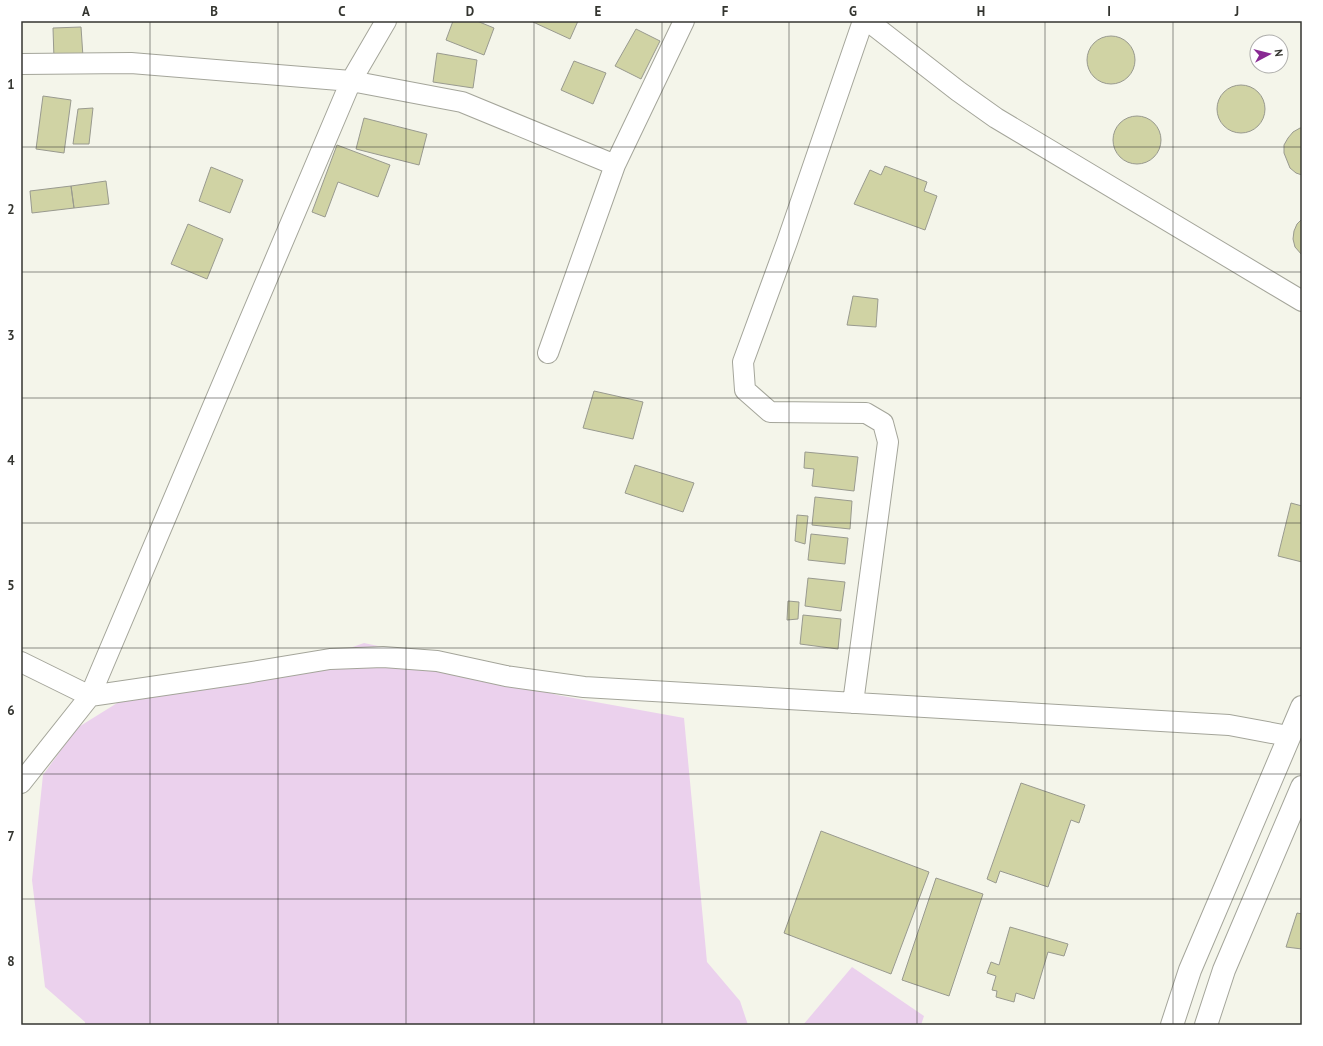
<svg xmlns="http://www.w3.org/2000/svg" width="1323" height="1046" viewBox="0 0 1323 1046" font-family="'PT Sans',sans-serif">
  <rect width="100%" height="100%" fill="#f4f5ea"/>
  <!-- green -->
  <path fill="#ebd1ed" d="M364,643L434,658L557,695L684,718L707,962L740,1001L748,1025H85V1022L45,987L32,880L43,775L77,728L130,695L253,682Z
    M852,967L924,1016L921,1025H803Z"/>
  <!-- building -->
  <path fill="#d0d3a4" stroke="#999a8f" d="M453,21H477L494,28L484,55L446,40Z
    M533,21H578L570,39L533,22Z
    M81,27L83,57L54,59L53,28Z
    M636,29L660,41L641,79L615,66Z
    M1087 60a24 24 0 1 1 48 0a24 24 0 1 1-48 0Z
    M437,53L477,60L473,88L433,82Z
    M574,61L606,73L593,104L561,90Z
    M1217 109a24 24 0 1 1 48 0a24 24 0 1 1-48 0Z
    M43,96L71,100L64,153L36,149Z
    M93,108L89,144H73L78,109Z
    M1113 140a24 24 0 1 1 48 0a24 24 0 1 1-48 0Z
    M364,118L427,134L419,165L356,149Z
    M1300,128H1302V175L1296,173L1290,168L1284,153V145L1288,138L1293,132Z
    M337,145L390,165L378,197L338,182L325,217L312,212Z
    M885,166L927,182L924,191L937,196L925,230L854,204L870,170L881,175Z
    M211,167L243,180L230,213L199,201Z
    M106,181L109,204L74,208L71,186Z
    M71,186L74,208L32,213L30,191Z
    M1302,219V255L1295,247L1293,239L1294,231L1297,224Z
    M188,224L223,239L207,279L171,264Z
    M853,296L878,299L876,327L847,325Z
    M594,391L643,402L633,439L583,428Z
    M805,452L858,457L854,491L812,486L814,469L804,468Z
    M635,465L694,483L683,512L625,493Z
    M815,497L852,501L850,529L812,525Z
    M1291,503L1302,506V562L1278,556Z
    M797,515L808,516L805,544L795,541Z
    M811,534L848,538L845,564L808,560Z
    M808,578L845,582L841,611L805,606Z
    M788,601L799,602L798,619L787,620Z
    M803,615L841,619L838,649L800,644Z
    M1021,783L1085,805L1079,823L1071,820L1048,887L1000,871L996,883L987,879Z
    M821,831L929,872L891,974L784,933Z
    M936,878L983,894L949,996L902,980Z
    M1297,913L1302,914V949L1286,947Z
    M1010,927L1068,944L1064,956L1048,952L1034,999L1016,993L1014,1002L996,997L997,991L992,990L996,976L987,973L991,962L999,965Z"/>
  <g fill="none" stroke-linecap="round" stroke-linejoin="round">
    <!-- minor casing -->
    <g stroke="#a4a59a" stroke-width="22">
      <path id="minor" d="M868,21L958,91L996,118L1302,301
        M21,64L131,63L351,81L462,102L615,165
        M548,353L615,165L684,21
        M21,662L90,696L351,81L386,21
        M853,703L888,442L883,423L866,413L770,412L745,390L743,362L787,242L863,21
        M21,783L90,696L246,673L330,659L383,657L437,661L506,676L584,687L1229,725L1288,736"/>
    </g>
    <!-- secondary casing -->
    <g stroke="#a4a59a" stroke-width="24">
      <path id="secondary" d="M1172,1025L1190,970L1302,707
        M1206,1025L1224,970L1302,787"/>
    </g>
    <!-- minor -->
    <use href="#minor" stroke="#fff" stroke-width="20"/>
    <!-- secondary -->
    <use href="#secondary" stroke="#fff" stroke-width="22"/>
  </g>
  <!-- grid -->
  <path fill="none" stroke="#343530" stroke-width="1" stroke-opacity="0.55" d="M150,21V1025M278,21V1025M406,21V1025M534,21V1025M662,21V1025M789,21V1025M917,21V1025M1045,21V1025M1173,21V1025M21,147H1302M21,272H1302M21,398H1302M21,523H1302M21,648H1302M21,774H1302M21,899H1302"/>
  <!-- border -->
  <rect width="1323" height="1046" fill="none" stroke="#ffffff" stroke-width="44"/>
  <!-- north arrow -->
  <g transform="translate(1269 54) rotate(83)"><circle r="19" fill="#ffffff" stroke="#aeaeac"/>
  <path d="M0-3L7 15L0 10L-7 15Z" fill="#892993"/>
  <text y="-6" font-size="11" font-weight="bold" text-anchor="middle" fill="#343530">N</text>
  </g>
  <rect x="22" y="22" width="1279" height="1002" fill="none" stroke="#343530" stroke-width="1.5"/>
  <g font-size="13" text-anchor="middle" font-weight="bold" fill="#343530">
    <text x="86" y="16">A</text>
    <text x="214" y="16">B</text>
    <text x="342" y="16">C</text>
    <text x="470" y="16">D</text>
    <text x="598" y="16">E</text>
    <text x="725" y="16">F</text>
    <text x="853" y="16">G</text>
    <text x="981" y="16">H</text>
    <text x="1109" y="16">I</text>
    <text x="1237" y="16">J</text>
    <text x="11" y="89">1</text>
    <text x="11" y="214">2</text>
    <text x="11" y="340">3</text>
    <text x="11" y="465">4</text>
    <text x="11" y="590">5</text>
    <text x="11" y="715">6</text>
    <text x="11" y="841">7</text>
    <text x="11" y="966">8</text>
  </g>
</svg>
